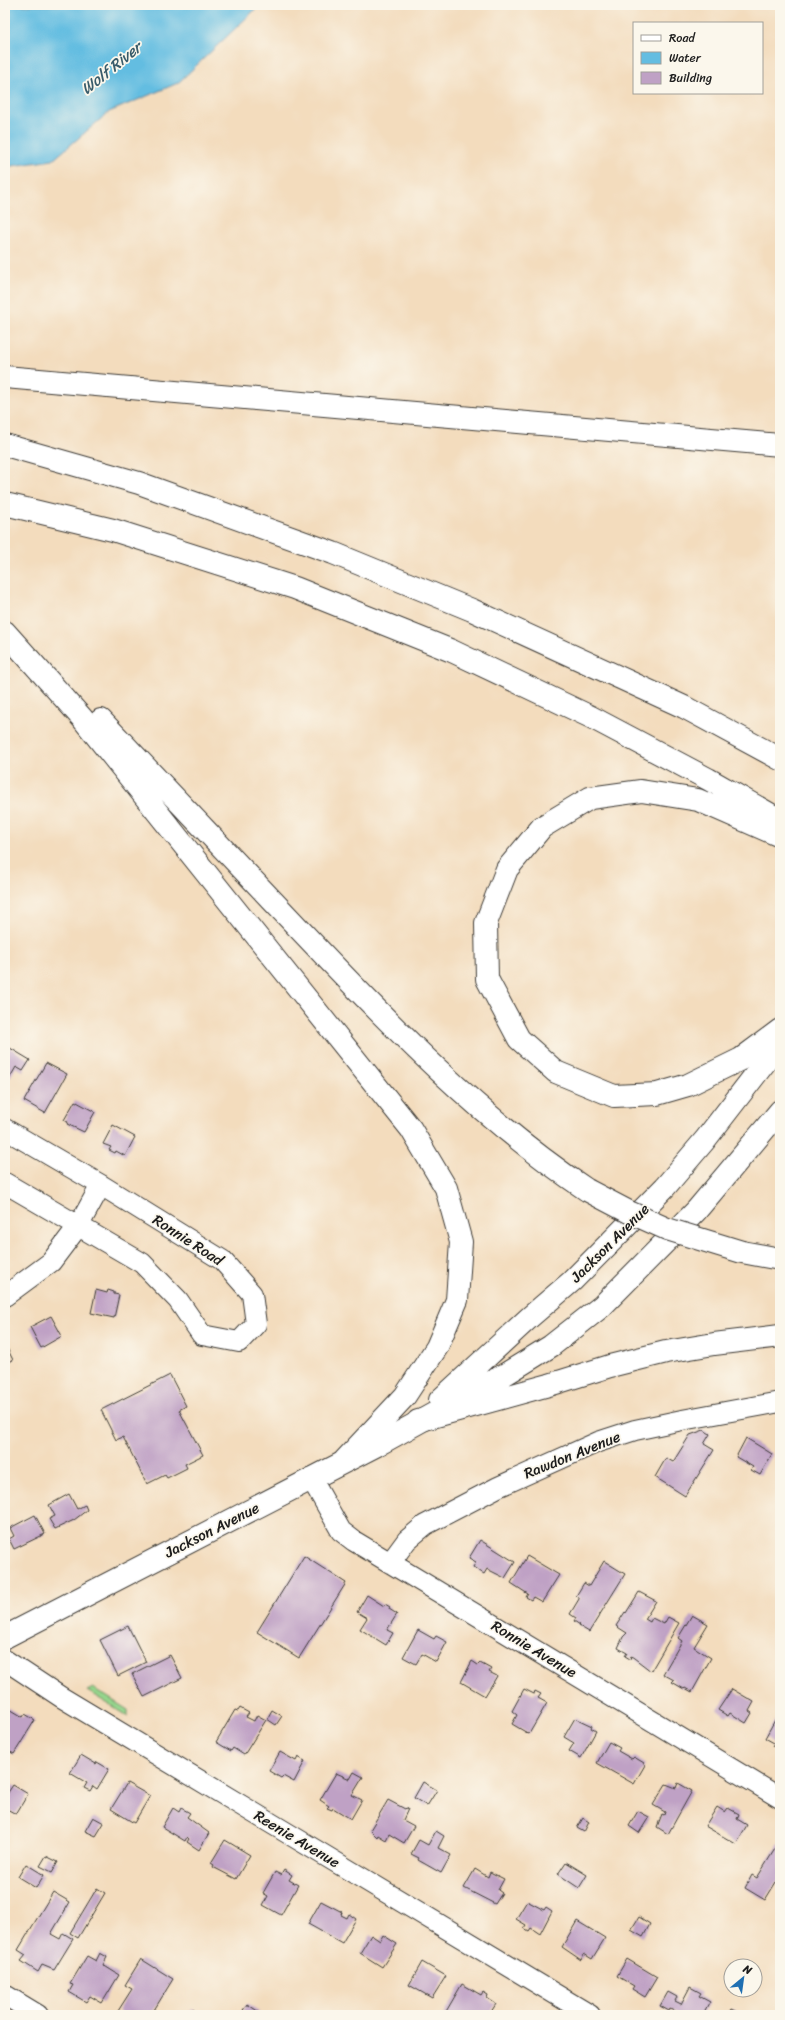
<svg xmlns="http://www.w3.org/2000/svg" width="785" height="2020" viewBox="0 0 785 2020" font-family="Sriracha,sans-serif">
  <rect width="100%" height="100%" fill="#fbf7ec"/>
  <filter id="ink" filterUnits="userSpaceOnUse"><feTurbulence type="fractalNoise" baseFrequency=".025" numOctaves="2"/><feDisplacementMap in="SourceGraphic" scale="8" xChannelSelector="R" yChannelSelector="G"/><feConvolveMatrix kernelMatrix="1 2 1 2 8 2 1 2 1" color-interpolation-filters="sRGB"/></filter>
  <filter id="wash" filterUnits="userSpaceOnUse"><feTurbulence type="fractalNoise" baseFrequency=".012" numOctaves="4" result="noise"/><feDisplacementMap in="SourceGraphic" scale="16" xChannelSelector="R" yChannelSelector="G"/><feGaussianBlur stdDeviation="0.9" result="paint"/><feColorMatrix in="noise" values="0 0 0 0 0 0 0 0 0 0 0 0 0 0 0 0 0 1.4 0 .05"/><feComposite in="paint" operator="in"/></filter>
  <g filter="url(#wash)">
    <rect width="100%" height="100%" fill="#f3dcbd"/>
    <!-- green -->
    <path fill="#95d58c" stroke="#587854" d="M93,1688L128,1710V1716L87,1691Z"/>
    <!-- water -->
    <path fill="#64bde1" stroke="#406c7e" d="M5,5H260L178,83L109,112L53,160L5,167Z"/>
    <g id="blocks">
      <!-- building -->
      <path fill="#bfa1c5" d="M5,1045L30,1060L23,1071L16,1067L5,1086Z
        M46,1063L67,1074L45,1113L24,1101Z
        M75,1101L95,1112L84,1132L67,1124L68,1122L64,1120Z
        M113,1125L135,1137L125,1156L116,1151L115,1153L109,1150L111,1147L103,1144Z
        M96,1290L107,1293L108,1290L114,1292V1294L119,1295L114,1318L91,1313Z
        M51,1316L62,1336L41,1348L30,1327Z
        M5,1344L13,1360L5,1364Z
        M170,1375L186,1406L179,1410L203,1455L185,1464L187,1468L167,1478L165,1475L147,1484L123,1437L116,1440L101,1410Z
        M704,1430L710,1434L704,1444L714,1450L685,1496L655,1477L666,1458L673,1462L690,1435Z
        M746,1438L772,1454L760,1475L751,1470L753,1467L736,1457Z
        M69,1494L77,1509L85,1505L87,1510L74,1520L55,1529L49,1519L55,1516L49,1505Z
        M35,1515L45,1534L14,1549L9,1539L14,1536L10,1528Z
        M480,1540L515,1562L505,1578L487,1569L484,1574L473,1567L476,1562L469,1558Z
        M304,1556L346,1583L299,1658L257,1632Z
        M527,1556L559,1575L542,1602L533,1597L531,1600L526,1597L528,1594L511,1583Z
        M604,1561L625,1574L589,1632L579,1626L580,1625L574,1621L576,1618L570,1614L579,1599V1597L576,1596L584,1583L589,1586Z
        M639,1592L656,1601L645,1619L650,1622L652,1618L664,1624L668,1617L679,1623L651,1671L634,1658L631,1656L630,1659L625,1656L627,1653L618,1648L623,1637L627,1633L616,1626L625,1612L626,1613Z
        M367,1595L384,1606L385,1604L390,1607L389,1609L397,1614L387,1630L393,1633L386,1645L360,1629L367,1618L357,1612Z
        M692,1615L708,1624L694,1647L711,1658L692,1692L685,1688L684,1689L672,1682L674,1680L663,1674L682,1641L678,1638Z
        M128,1626L146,1662L118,1676L100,1640Z
        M418,1630L434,1639L436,1636L447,1642L436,1662L422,1654L416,1664L403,1657Z
        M170,1655L182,1678L144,1697L132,1674Z
        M472,1661L478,1665L480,1663L491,1669L489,1672L497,1676L485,1696L461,1682Z
        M524,1689L534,1694L535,1691L541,1694L538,1698L547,1703L529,1734L512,1724L517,1715L512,1711Z
        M732,1689L754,1702L749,1711L752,1713L746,1723L730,1713L728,1716L718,1710Z
        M8,1708L23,1717L25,1714L35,1720L14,1754L5,1749V1712Z
        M240,1708L249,1713L246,1717L254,1721L257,1715L266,1720L244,1755L233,1748L231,1751L216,1742L235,1710L238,1711Z
        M272,1710L282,1716L276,1725L267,1719Z
        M575,1718L592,1726L591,1728L596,1731L581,1758L569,1751L574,1743L564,1737Z
        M775,1720L780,1723V1748L778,1746L777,1748L772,1746L774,1743L765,1738Z
        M609,1742L620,1748L618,1751L632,1759L634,1757L644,1763L645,1765L634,1784L597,1763Z
        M280,1752L296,1761L298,1757L305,1761L294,1782L283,1776L281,1778L269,1771Z
        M81,1755L96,1764L97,1762L109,1769L97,1789L93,1786L90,1791L84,1788L87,1783L70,1773Z
        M354,1772L363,1777L352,1795L362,1800L351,1819L333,1808L332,1810L327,1808L329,1806L320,1800L336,1773L350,1779Z
        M423,1782L437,1790L427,1806L414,1798Z
        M127,1783L150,1796L134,1823L111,1809Z
        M678,1783L692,1791L668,1834L657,1827L662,1814L664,1815L665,1812L653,1805L666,1784L676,1788Z
        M13,1785L28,1794L16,1814L5,1808V1797Z
        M388,1800L405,1809L406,1808L408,1809L403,1820L414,1826L404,1843L389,1834L386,1840L378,1835L377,1837L370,1830Z
        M717,1807L725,1812L728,1808L739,1814L737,1819L747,1825L736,1844L705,1826Z
        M173,1808L179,1812L181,1808L190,1813L187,1817L209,1833L199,1850L187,1842L189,1839L187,1837L185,1841L162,1827Z
        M638,1811L649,1817L639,1833L629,1826Z
        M93,1817L104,1823L96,1836L85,1831Z
        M583,1818L589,1822L584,1832L577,1828Z
        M436,1831L444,1836L438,1848L451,1855L441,1873L418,1860L419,1858L411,1854L419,1840L428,1845Z
        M225,1840L250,1855L236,1879L213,1867L214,1865L211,1863Z
        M778,1844L780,1845V1883L776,1882L765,1900L745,1888L752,1875L757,1878Z
        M46,1856L58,1862L52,1872L40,1866Z
        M566,1862L587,1875L579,1888L558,1874Z
        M26,1864L44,1875L36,1888L18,1877Z
        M475,1869L488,1877L490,1872L504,1879L498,1890L502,1893L495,1904L464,1888Z
        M284,1870L292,1875L289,1880L298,1885L281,1915L263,1905L268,1896L263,1893L275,1872L281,1875Z
        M97,1888L105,1893L78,1938L70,1933Z
        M53,1892L70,1902L51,1934L60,1939L63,1933L73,1939L54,1970L42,1965L38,1972L21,1961L26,1955L18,1950Z
        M321,1901L342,1912L341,1915L347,1918L349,1914L356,1919L342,1943L308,1924Z
        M527,1901L544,1910L546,1907L552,1911L540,1934L531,1928L529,1931L524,1928L526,1925L516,1919Z
        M639,1917L650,1924L643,1937L631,1930Z
        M577,1921L605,1938L592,1959L584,1954L581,1960L562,1947Z
        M371,1935L380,1941L383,1935L397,1944L382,1967L360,1953Z
        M100,1953L107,1957L103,1965L119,1975L102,2003L90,1996L86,2002L69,1992L73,1985L70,1984L87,1956L96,1961Z
        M141,1959L173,1979L151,2015H125L118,2011L132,1989L125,1985Z
        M627,1959L657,1977L645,1997L632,1989L634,1986L617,1976Z
        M422,1962L446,1976L432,1998L409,1985Z
        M462,1984L481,1995L483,1992L488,1995L487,1998L496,2004L489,2015H444Z
        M690,1987L701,1993L699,1996L710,2002L703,2015H676V2012L670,2009L669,2011L660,2006L668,1992L677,1997L675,2001L681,2004Z
        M247,2004L259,2012L257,2015H240Z
        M192,2009L201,2014L205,2015H188Z
        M732,2009L744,2015H729V2011L730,2012Z"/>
    </g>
  </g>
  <g filter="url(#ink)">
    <use href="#blocks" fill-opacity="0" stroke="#3c3934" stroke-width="1"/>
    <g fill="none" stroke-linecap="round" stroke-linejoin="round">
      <!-- street casing -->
      <g stroke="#3c3934" stroke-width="22">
        <path id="street" d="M5,1129L101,1185L222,1260L252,1294L256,1324L239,1342L202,1335L178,1300L142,1263L5,1183
          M5,1296L51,1262L79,1225L101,1185
          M311,1478L341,1531L354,1541L780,1798
          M390,1563L407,1540L425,1525L498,1487L598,1442L635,1430L682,1420L780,1402
          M5,1660L61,1697L590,2015
          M5,1995L38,2015"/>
      </g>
      <!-- primary casing -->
      <g stroke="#3c3934" stroke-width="24">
        <path id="primary" d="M440,1400L530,1317L572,1281L665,1187L705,1140L780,1043
          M5,1637L381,1443L504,1375L551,1346L602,1306L696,1211L780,1111"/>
      </g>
      <!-- highway casing -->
      <g stroke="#3c3934" stroke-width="24">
        <path id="highway" d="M5,377L780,445
          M5,445L139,483L333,553L472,610L684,707L780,759
          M5,504L113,530L295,588L452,651L591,717L708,779L780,820
          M5,632L82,718L411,1129L446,1188L461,1242L457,1300L437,1347L405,1396L345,1460
          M101,720C169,792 237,863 305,935C392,1027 481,1119 587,1190
          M780,836L698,800L641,791L590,798L542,827L507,869L486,923L487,979L519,1039L556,1072L614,1096L657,1094L688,1085L741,1059L780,1030
          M742,1252L780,1259
          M418,1421L549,1385L610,1366L666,1352L714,1344L780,1336"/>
      </g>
      <!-- street -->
      <use href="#street" stroke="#fff" stroke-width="20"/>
      <!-- primary -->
      <use href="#primary" stroke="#fff" stroke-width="22"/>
      <!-- highway -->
      <use href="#highway" stroke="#fff" stroke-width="22"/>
      <!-- highway-bridge casing -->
      <g stroke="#3c3934" stroke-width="24" stroke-linecap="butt">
        <path id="highway-bridge" d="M587,1190L629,1212L667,1229L742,1252"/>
      </g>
      <!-- highway-bridge -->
      <use href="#highway-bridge" stroke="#fff" stroke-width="22"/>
    </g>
  </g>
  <g text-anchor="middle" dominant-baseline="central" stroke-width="3.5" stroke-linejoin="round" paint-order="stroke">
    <!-- street labels -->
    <g font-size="15" fill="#1c1c1c" stroke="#fbf7ec">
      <text transform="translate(188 1240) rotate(33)">Ronnie Road</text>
      <text transform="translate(610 1243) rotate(-45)">Jackson Avenue</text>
      <text transform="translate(572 1455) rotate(-22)">Rawdon Avenue</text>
      <text transform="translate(212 1530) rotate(-27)">Jackson Avenue</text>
      <text transform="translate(534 1649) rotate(31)">Ronnie Avenue</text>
      <text transform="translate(297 1839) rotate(31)">Reenie Avenue</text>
    </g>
    <!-- water labels -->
    <g font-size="16" font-style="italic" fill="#395c6b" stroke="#fbf7ec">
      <text transform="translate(111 68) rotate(-39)">Wolf River</text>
    </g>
  </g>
  <!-- margin -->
  <rect width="785" height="2020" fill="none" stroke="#fbf7ec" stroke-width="20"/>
  <!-- legend -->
  <rect x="633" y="22" width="130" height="72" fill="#fbf7ec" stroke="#a29f99"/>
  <rect x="641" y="35" width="20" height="6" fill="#ffffff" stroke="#a29f99"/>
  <text x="669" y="42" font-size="12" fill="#1c1c1c">Road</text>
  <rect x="641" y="52" width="20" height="12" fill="#64bde1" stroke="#a29f99"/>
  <text x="669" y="62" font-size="12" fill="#1c1c1c">Water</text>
  <rect x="641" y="72" width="20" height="12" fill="#bfa1c5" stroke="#a29f99"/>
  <text x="669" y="82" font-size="12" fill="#1c1c1c">Building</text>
  <!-- north arrow -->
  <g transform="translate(743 1978) rotate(29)"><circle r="19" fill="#fbf7ec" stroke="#a29f99"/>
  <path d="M0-3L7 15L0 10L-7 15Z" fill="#1f6fb2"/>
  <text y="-6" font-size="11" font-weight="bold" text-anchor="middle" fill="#1c1c1c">N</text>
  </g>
</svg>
